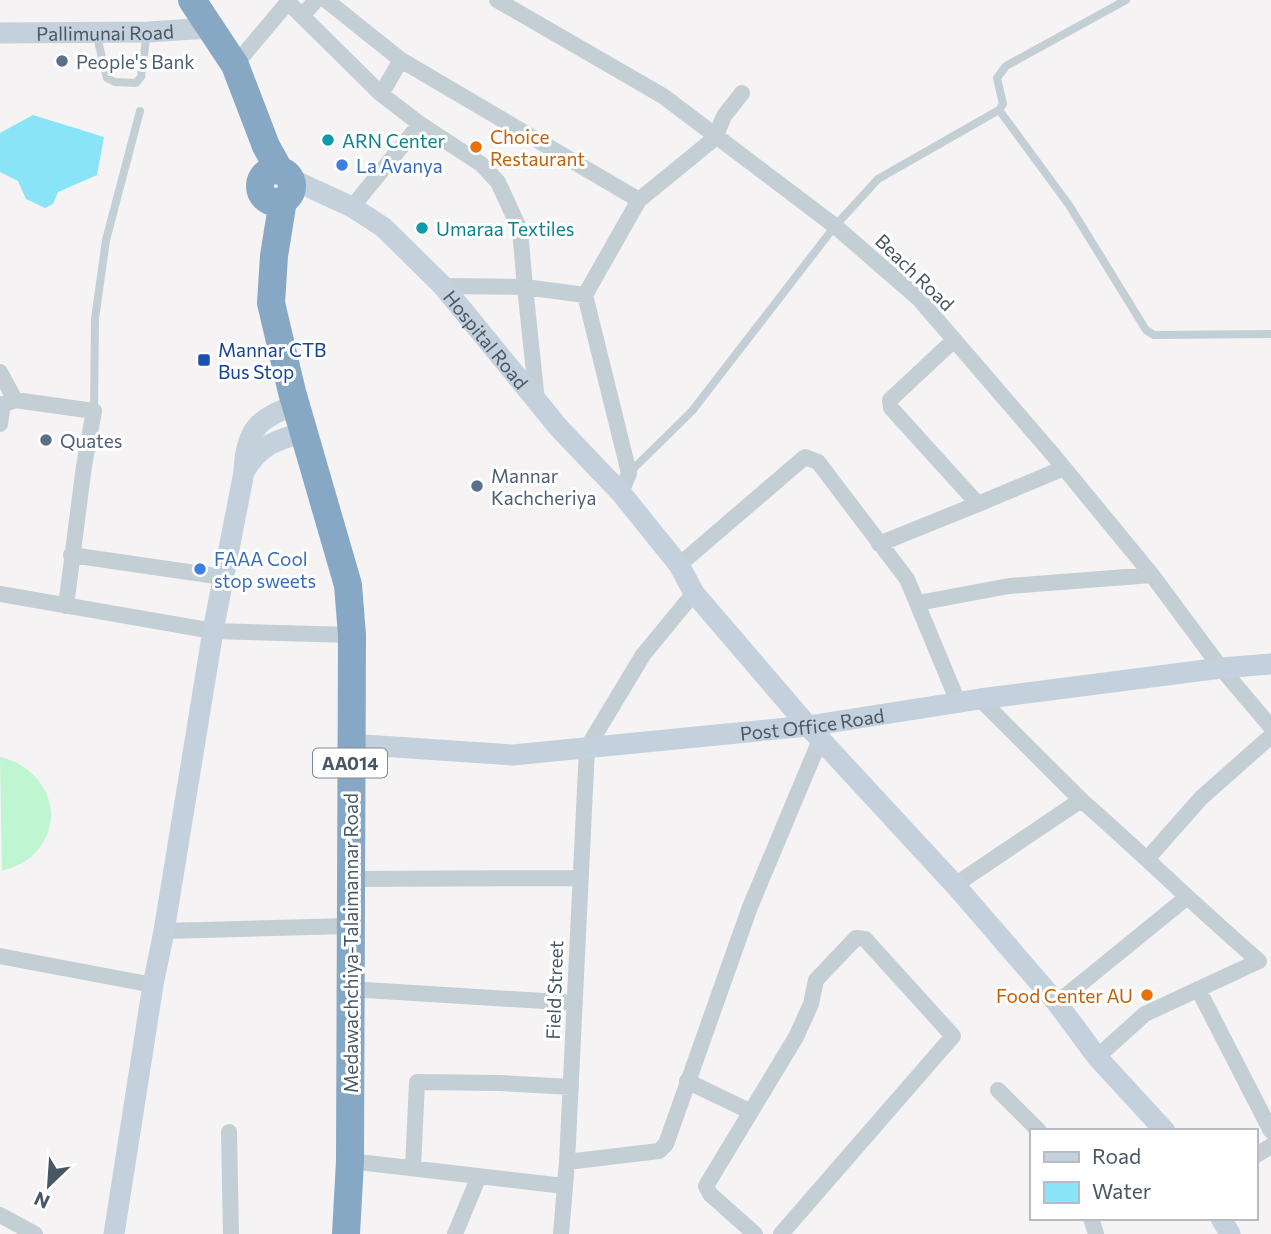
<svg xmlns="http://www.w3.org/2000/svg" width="1271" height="1234" viewBox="0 0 1271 1234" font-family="Commissioner,sans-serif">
  <rect width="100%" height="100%" fill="#f5f3f3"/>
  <!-- green -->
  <path fill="#bff5d1" d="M0,757C45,767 69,817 35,853C26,863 14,867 2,871Z"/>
  <!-- water -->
  <path fill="#88e4f6" d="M33,115L104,137L97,175L58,192L53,204L45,208L26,199L18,181L0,172V133Z"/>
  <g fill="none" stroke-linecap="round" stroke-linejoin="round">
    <!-- lane -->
    <path stroke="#c3ced5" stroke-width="8" d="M96,33L107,78L115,82L136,83L141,77L147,32
      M999,110L1069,205L1146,330L1154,335L1271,334
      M94,411L95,319L106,240L140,111
      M629,473L692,411L835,226L878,179L999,110L1003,104L997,78L1006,66L1126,0"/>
    <!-- street -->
    <path stroke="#c3ced5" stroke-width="16" d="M497,0L663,96L835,226L919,299L1055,457L1152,575L1221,668L1271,727
      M302,16L381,94L401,60L326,0
      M401,60L639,200L715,138L724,116L742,93
      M235,65L288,2L302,16L316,0
      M381,94L420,124L481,164L498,182L520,230L525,287L443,286
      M352,207L420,124
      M585,295L629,473L621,493
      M954,340L890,400L891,408L978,504L1064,468
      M0,372L15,400
      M537,401L525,287L585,295L639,200
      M0,406L15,400L94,411L84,466L66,606
      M0,424L3,404
      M879,544L978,504
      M71,555L223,577
      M679,565L805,457L818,462L907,579L958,702
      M0,594L213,631L352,635
      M918,603L1009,586L1152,575
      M1081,800C1141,852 1198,909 1259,961L1145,1014L1097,1057
      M1148,858L1201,798L1271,736
      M350,879L579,878
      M955,885L1081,800L980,699
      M164,931L349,926
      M0,956L153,985
      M349,989L575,1003
      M1198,989L1271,1131
      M1057,1003L1186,898
      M687,1081L751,1112
      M998,1090L1039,1131
      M229,1132L231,1234
      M1255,1156L1271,1146
      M350,1161L564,1186
      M567,1162L659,1151L666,1144L750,907L820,740
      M413,1168L417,1082L500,1083L571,1087
      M0,1215L35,1234
      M1091,1218L1096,1234
      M455,1234L479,1176
      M561,1234L567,1162L587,748L643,655L694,593
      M755,1234L710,1194L706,1186L796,1037L811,1004L816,980L856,938L865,939L953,1036L781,1234"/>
    <!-- secondary -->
    <g stroke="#c4d1dd" stroke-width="21">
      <path id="s1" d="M0,33L148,32L210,28"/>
      <path id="s2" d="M289,178L352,207L383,227L443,286L559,428L621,493L679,565L694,593L808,726L955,885L1057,1003L1097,1057L1165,1131"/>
      <path d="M244,470C246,430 259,417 296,405"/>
      <path id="s3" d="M350,744L513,755L808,726L980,699L1221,668L1271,664"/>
      <path d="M1221,1218L1230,1234"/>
      <path d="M114,1234L153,985L164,931L213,631L244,472C259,445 275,441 304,432"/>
    </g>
    <!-- highway -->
    <path stroke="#86a8c5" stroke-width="28" d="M192,0L235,65L266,146L280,171
      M260 186a16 16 0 1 1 32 0a16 16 0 1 1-32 0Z
      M283,200L274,256L271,303L292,392L348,585L352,635L350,1161L346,1234"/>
  </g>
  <!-- markers -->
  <g fill="#5c6f8a" stroke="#fff" stroke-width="2.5">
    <circle cx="62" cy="61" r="7"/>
    <circle cx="46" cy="440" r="7"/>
    <circle cx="477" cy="486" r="7"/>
  </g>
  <g fill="#0f9aa8" stroke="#fff" stroke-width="2.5">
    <circle cx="328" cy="140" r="7"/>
    <circle cx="422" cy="228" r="7"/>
  </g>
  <g fill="#e8710a" stroke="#fff" stroke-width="2.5">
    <circle cx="476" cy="147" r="7"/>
    <circle cx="1147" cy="995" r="7"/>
  </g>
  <g fill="#3f7fe0" stroke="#fff" stroke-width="2.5">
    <circle cx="342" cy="165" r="7"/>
    <circle cx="200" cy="569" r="7"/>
  </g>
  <rect fill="#1a4fb4" stroke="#fff" stroke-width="2.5" x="197" y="353" width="14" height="14" rx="3.5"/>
  <g text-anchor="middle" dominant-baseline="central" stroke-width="6" stroke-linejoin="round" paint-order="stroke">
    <!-- shield labels -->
    <rect fill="#fff" stroke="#7f8992" stroke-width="2" x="313" y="748.5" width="74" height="29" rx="5"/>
    <g font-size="18" font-weight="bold" fill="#485763">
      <text x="350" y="763">AA014</text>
    </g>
    <!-- street labels -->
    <g font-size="19" fill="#485763" stroke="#fff">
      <text stroke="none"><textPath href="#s1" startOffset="105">Pallimunai Road</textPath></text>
      <text transform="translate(915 272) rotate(44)">Beach Road</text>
      <text stroke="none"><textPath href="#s2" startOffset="259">Hospital Road</textPath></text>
      <text stroke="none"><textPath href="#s3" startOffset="464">Post Office Road</textPath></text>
      <text transform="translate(350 943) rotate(-90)">Medawachchiya-Talaimannar Road</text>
      <text transform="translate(554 990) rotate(-88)">Field Street</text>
    </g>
    <!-- service labels -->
    <g font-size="19" fill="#4e5e75" stroke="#fff" text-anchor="start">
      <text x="76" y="61">People's Bank</text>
      <text x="60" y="440">Quates</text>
      <text x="491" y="475">Mannar<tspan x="491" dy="22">Kachcheriya</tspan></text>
    </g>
    <!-- food labels -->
    <g font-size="19" fill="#c56008" stroke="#fff" text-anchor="start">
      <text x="490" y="136">Choice<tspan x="490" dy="22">Restaurant</tspan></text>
      <text x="1133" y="995" text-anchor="end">Food Center AU</text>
    </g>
    <!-- culture labels -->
    <g font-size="19" fill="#0d838f" stroke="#fff" text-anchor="start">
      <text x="342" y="140">ARN Center</text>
      <text x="436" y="228">Umaraa Textiles</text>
    </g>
    <!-- shop labels -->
    <g font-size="19" fill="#366cbe" stroke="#fff" text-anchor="start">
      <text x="356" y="165">La Avanya</text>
      <text x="214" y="558">FAAA Cool<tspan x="214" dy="22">stop sweets</tspan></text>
    </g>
    <!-- transit labels -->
    <g font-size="19" fill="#164399" stroke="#fff" text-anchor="start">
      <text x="218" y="349">Mannar CTB<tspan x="218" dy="22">Bus Stop</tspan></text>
    </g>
  </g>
  <!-- legend -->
  <rect x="1030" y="1129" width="228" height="91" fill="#ffffff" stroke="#b6bcc1" stroke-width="2"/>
  <rect x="1044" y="1152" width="35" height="10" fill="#c4d1dd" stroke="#b6bcc1" stroke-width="2"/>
  <text x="1092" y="1164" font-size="21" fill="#485763">Road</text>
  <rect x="1044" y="1182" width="35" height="21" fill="#88e4f6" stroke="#b6bcc1" stroke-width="2"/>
  <text x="1092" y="1199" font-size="21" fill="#485763">Water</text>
  <!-- north arrow -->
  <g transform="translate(49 1185) rotate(205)" stroke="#ffffff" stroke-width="5" paint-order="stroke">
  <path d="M0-5L12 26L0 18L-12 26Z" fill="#485763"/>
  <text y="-10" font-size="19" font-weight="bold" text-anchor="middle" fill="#485763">N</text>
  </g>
</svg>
